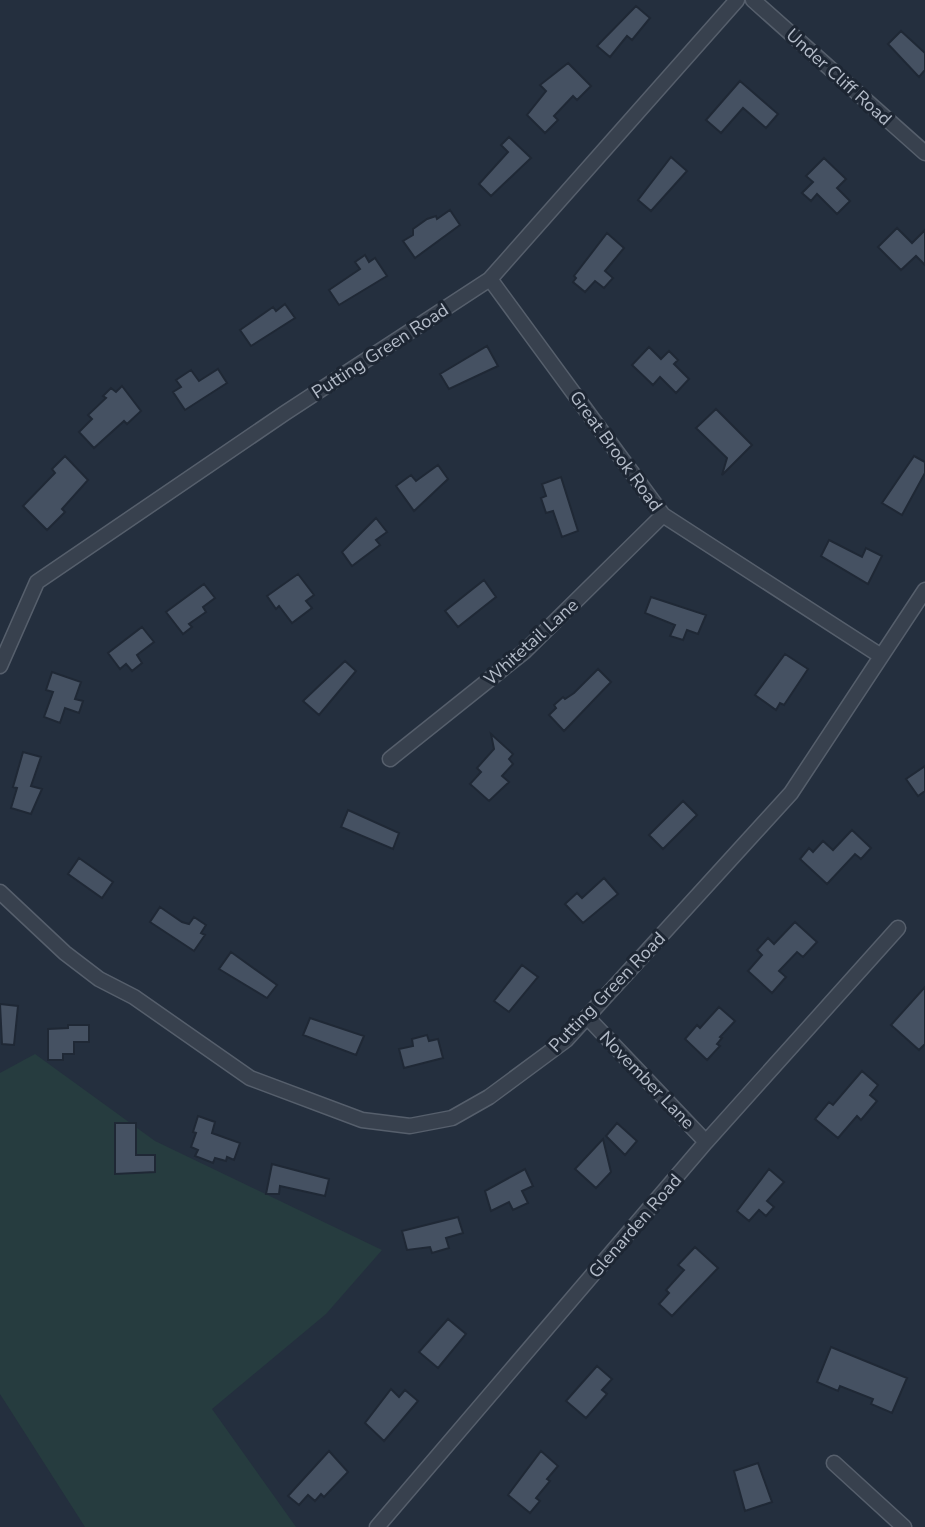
<svg xmlns="http://www.w3.org/2000/svg" width="925" height="1527" viewBox="0 0 925 1527" font-family="'Nunito Sans',sans-serif">
  <rect width="100%" height="100%" fill="#242f3e"/>
  <!-- green -->
  <path fill="#263c3f" d="M35,1054L155,1141L382,1250L326,1314L212,1409L296,1527H85L0,1394V1073Z"/>
  <!-- building -->
  <path fill="#455162" stroke="#1f2835" stroke-width="2" d="M636,6L650,18L632,40L627,36L610,57L597,46Z
    M901,31L925,53V70L919,77L888,44Z
    M568,63L591,86L577,100L573,96L554,116L558,120L545,133L527,115L546,91L540,85Z
    M740,81L778,114L766,128L743,108L721,133L706,120Z
    M509,137L531,158L491,196L479,184L508,152L501,145Z
    M671,157L687,171L651,211L638,200Z
    M824,158L846,179L837,188L850,201L837,214L817,194L811,201L802,193L813,182L806,176Z
    M450,210L460,225L415,258L403,241L413,235V229L427,219L436,216L437,219Z
    M897,228L912,243L925,230V265L916,256L901,270L878,247Z
    M607,233L624,248L605,271L613,278L604,288L595,281L585,292L573,282L576,278L574,276Z
    M365,255L369,262L375,258L387,276L339,305L329,290L360,269L355,262Z
    M285,304L295,318L251,346L240,330L273,307L276,311Z
    M487,346L498,366L449,389L440,374Z
    M649,347L661,359L669,351L678,360L674,364L689,379L676,393L660,377L653,385L632,365Z
    M218,369L227,383L185,410L173,392L181,387L176,380L191,370L199,381Z
    M122,386L141,411L127,424L124,421L94,448L79,432L92,419L88,415L106,398L103,396L111,388L116,392Z
    M716,409L752,445L722,475L727,458L696,428Z
    M65,456L88,480L62,509L65,512L47,530L23,506L55,473L52,469Z
    M914,456L925,462V473L902,515L882,503Z
    M438,465L448,479L414,511L396,486L411,475L416,481Z
    M561,477L578,531L562,537L553,511L546,513L541,498L546,496L542,484Z
    M376,518L387,532L376,540L380,545L352,566L342,552Z
    M829,540L862,557L866,548L882,556L868,584L821,556Z
    M298,574L314,595L306,601L312,608L292,623L279,606L276,609L267,596Z
    M484,580L496,597L458,627L445,611Z
    M204,584L215,598L203,607L206,612L189,624L192,627L183,634L166,612Z
    M651,597L706,615L698,634L687,630L683,640L670,636L675,625L645,613Z
    M142,627L154,642L137,655L142,663L132,671L126,664L120,669L108,653Z
    M785,654L808,669L784,705L780,703L776,710L755,695Z
    M345,661L356,671L319,715L303,701Z
    M598,669L611,682L564,731L549,715L556,708L554,705L563,697L565,699L574,693Z
    M52,672L81,682L75,699L83,701L79,713L65,708L60,723L44,717L53,692L46,690Z
    M491,734L513,754L509,759L513,764L502,776L509,782L489,801L470,784L481,772L477,768L494,749Z
    M23,752L41,757L31,786L42,789L31,814L11,808L17,788L13,787Z
    M925,766V791L918,796L906,779Z
    M683,801L697,815L663,849L649,835Z
    M348,810L399,833L393,849L341,827Z
    M852,830L871,848L861,859L855,854L827,884L800,859L809,848L813,852L823,841L833,850Z
    M79,858L113,882L102,898L68,874Z
    M604,878L618,894L583,923L565,904L577,893L582,898Z
    M160,907L182,922L189,924L194,917L206,925L201,933L205,935L194,951L150,922Z
    M795,922L817,942L803,957L797,952L779,971L786,977L772,993L748,971L762,955L757,950L768,938L774,944Z
    M231,952L277,985L267,998L219,969Z
    M522,965L538,977L509,1012L494,1001Z
    M925,987V1044L919,1050L891,1025Z
    M0,1004L18,1006L14,1045L2,1044Z
    M719,1007L735,1021L720,1037L722,1038L717,1044L720,1046L707,1060L685,1039L697,1025L700,1028Z
    M310,1018L364,1036L356,1055L303,1035Z
    M68,1025H89V1042H74V1054H63V1060H48V1029L68,1028Z
    M427,1035L429,1041L438,1039L443,1058L404,1068L399,1049L413,1046L412,1039Z
    M862,1071L878,1085L870,1095L877,1101L861,1120L857,1116L838,1138L815,1119L829,1102L833,1105Z
    M198,1116L215,1122L212,1133L240,1143L234,1160L227,1157L226,1161L215,1158L213,1163L195,1156L198,1150L191,1147L196,1133L193,1132Z
    M115,1123H136V1155H155V1172L115,1174Z
    M617,1123L637,1141L625,1155L606,1136Z
    M603,1139L611,1172L596,1188L575,1169Z
    M272,1164L329,1179L325,1196L280,1186L279,1194H266Z
    M525,1169L533,1186L522,1191L528,1203L513,1210L509,1202L491,1211L485,1191Z
    M769,1169L784,1182L767,1201L774,1207L766,1216L759,1210L749,1221L737,1211Z
    M458,1217L463,1233L446,1238L449,1248L432,1253L430,1247L407,1250L402,1231Z
    M695,1247L718,1268L672,1316L659,1304L669,1293L666,1290L684,1270L678,1265Z
    M448,1319L466,1334L438,1368L419,1352Z
    M831,1347L907,1378L892,1413L871,1404L873,1399L840,1386L838,1391L817,1382Z
    M597,1366L612,1379L602,1390L607,1394L586,1418L566,1401Z
    M391,1389L399,1397L405,1390L418,1401L384,1441L365,1423Z
    M329,1451L348,1472L324,1497L321,1494L315,1501L308,1495L299,1505L288,1496Z
    M541,1451L558,1466L547,1479L550,1481L536,1498L540,1501L530,1513L508,1495Z
    M758,1463L772,1502L745,1511L734,1471Z"/>
  <g fill="none" stroke-linecap="round" stroke-linejoin="round">
    <!-- minor casing -->
    <g stroke="#565f6c" stroke-width="17">
      <path id="minor" d="M753,0L925,153
        M490,279L663,515L881,656
        M0,666L37,582L285,413L490,279L737,0
        M390,759L525,651L663,515
        M0,892L65,953L99,979L134,997L250,1078L362,1120L410,1126L452,1118L489,1097L566,1040L791,793L925,590
        M587,1017L706,1142
        M834,1463L904,1527
        M377,1527L706,1142L898,928"/>
    </g>
    <!-- minor -->
    <use href="#minor" stroke="#38414e" stroke-width="14"/>
  </g>
  <g text-anchor="middle" dominant-baseline="central" stroke-width="6" stroke-linejoin="round" paint-order="stroke">
    <!-- street labels -->
    <g font-size="18" fill="#b4bcc9" stroke="#1d2633">
      <text transform="translate(839 77) rotate(42)">Under Cliff Road</text>
      <text transform="translate(380 351) rotate(-33)">Putting Green Road</text>
      <text transform="translate(616 451) rotate(54)">Great Brook Road</text>
      <text transform="translate(531 642) rotate(-42)">Whitetail Lane</text>
      <text transform="translate(607 992) rotate(-46)">Putting Green Road</text>
      <text transform="translate(647 1080) rotate(46)">November Lane</text>
      <text transform="translate(635 1226) rotate(-49)">Glenarden Road</text>
    </g>
  </g>
</svg>
